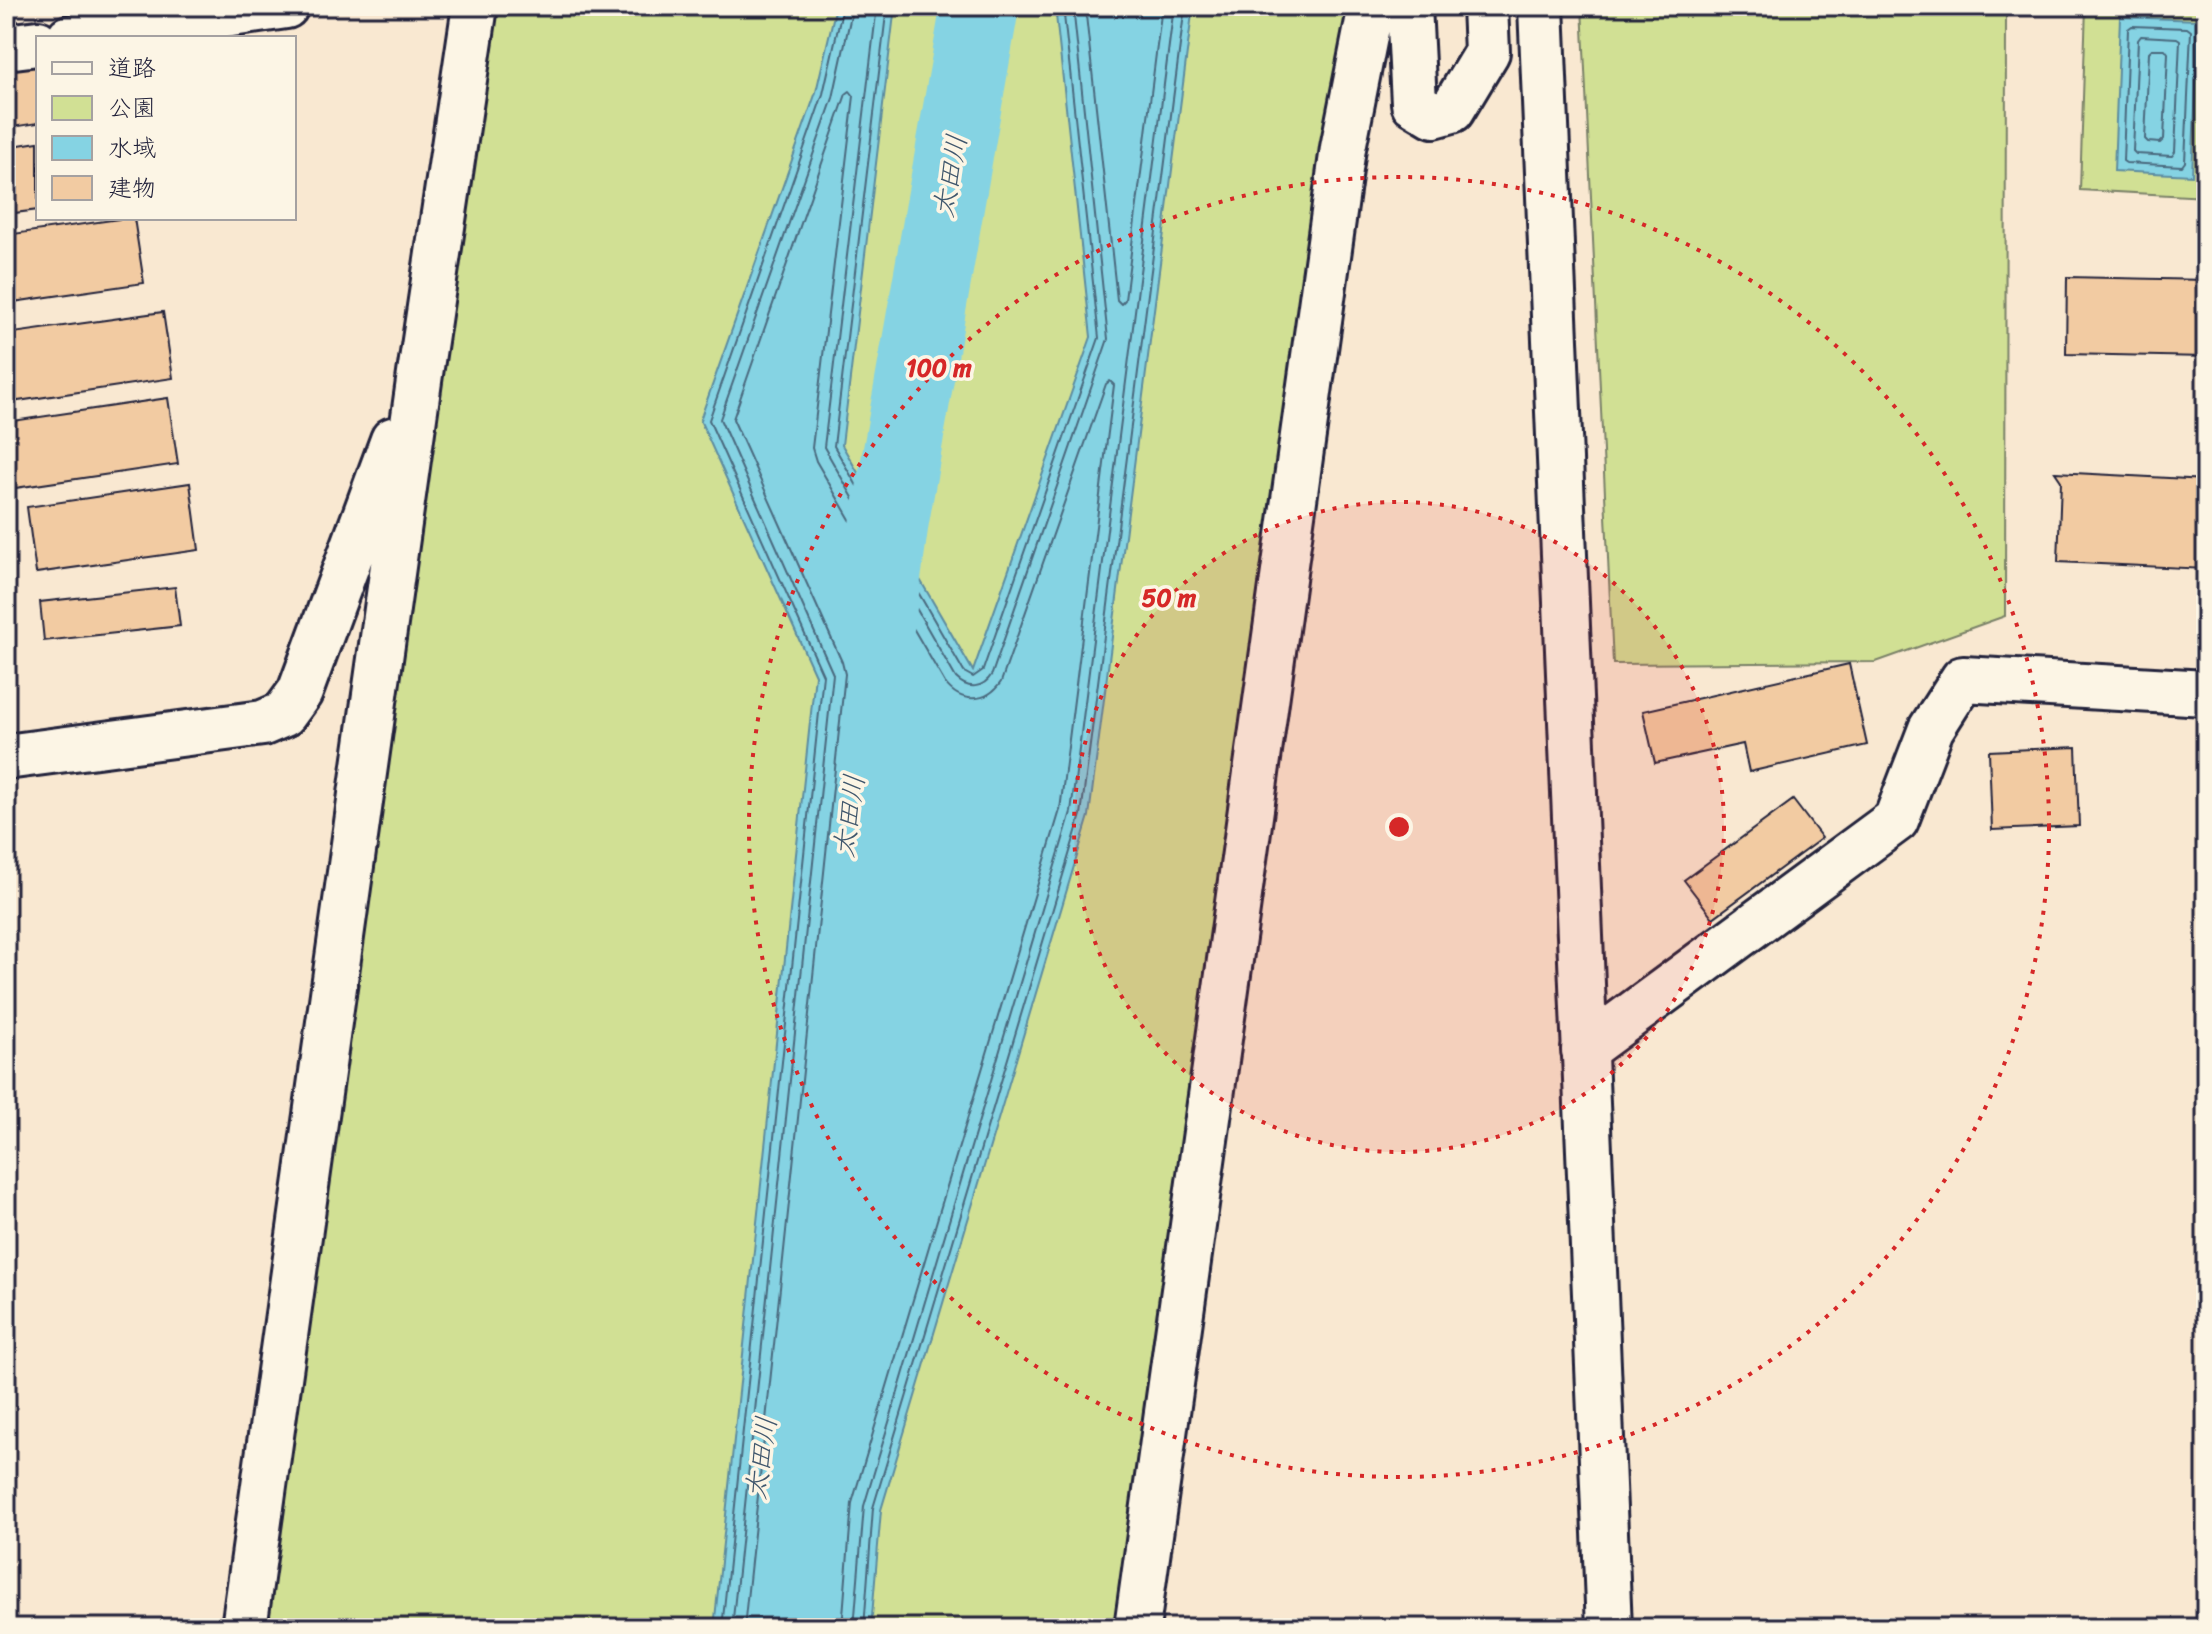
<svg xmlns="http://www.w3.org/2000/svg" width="2212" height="1634" viewBox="0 0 2212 1634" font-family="Sriracha,'Klee One',sans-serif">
  <rect width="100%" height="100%" fill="#f9e8d1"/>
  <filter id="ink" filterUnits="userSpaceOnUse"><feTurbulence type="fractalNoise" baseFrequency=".0125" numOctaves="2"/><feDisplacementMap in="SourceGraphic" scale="16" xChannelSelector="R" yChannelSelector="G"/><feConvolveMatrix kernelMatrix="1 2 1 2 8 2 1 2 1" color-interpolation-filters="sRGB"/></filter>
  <g filter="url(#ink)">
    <!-- green -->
    <path fill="#d1e094" stroke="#7a8168" stroke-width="2" d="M477,6H1370L1125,1628H246Z
      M1582,6H2006L2005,616L1876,662L1613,664Z
      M2086,6H2206V197L2080,190Z"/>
    <!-- water -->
    <path fill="#85d3e3" stroke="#5d8ca0" stroke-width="2" d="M836,6H895L842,445L973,671L1091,337L1055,6H1193L1089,816L881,1510L871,1628H714L815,675L700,420L816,92Z
      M2120,17L2199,20L2192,175L2114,171Z"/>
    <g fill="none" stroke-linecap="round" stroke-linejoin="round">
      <!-- shore -->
      <path stroke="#4a697e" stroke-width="2" d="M877,6L824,447L956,678C968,690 983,689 992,674L1108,339L1073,6
        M887,6L834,446L964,672L973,677L983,670L1099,338L1063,6
        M1085,6L1117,300L1121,304L1125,300L1162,6
        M2132,26L2187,28L2191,31L2185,162L2182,166L2126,163L2123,161L2128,29Z
        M2141,36L2177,38L2180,40L2175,152L2172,156L2136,154L2133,151L2138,40Z
        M2152,49H2165L2168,53L2164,139L2160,143L2148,142L2145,139L2149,52Z
        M722,1628L823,675L709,420L823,94L843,6
        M732,1628L833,674L720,419L833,98L853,6
        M744,1628L845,674L842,662L733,419L846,94L850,91L854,96L812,448L816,461L945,683C961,704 987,703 1001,682L1106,384L1110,381L1114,385L1060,810L852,1503L842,1628
        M854,1628L864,1506L1071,812L1174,6
        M864,1628L873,1508L1081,815L1185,6"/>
      <!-- river -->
      <path stroke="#85d3e3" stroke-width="78" d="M874,634L890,520L980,6"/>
    </g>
    <!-- building -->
    <path fill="#f2cba2" stroke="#22223b" stroke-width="2" d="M38,55V123L6,128V60Z
      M38,142V210L6,214V147Z
      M126,218H134L144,283L6,303V235Z
      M2067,277L2206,280V357L2066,354Z
      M163,312L173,378L11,402L6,371V334Z
      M168,398L178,464L15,488L6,422Z
      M2055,472L2206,480V569L2058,562L2061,481Z
      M190,483L199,550L36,573L27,507Z
      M175,587L180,626L44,641L40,602Z
      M1849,664L1867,745L1749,772L1743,744L1655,763L1643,711Z
      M2076,747L2079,826L1992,830L1989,751Z
      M1793,800L1822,838L1713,918L1684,880Z"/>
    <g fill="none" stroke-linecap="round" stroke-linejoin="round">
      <!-- minor casing -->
      <g stroke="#22223b" stroke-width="50">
        <path id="minor" d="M1409,6L1414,103L1434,115L1452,110L1487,52L1485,6
          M69,38L286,6
          M6,47L38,43
          M6,757L263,723L284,714L300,692L393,440
          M1584,1050L1896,820L1931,729L1963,679L2206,693
          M244,1628L420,374L475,6
          M1137,1628L1343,148L1371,6"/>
      </g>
      <!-- tertiary casing -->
      <g stroke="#22223b" stroke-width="50">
        <path id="tertiary" d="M1541,6L1609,1628"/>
      </g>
      <!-- minor -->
      <use href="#minor" stroke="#fcf5e5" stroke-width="44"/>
      <!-- tertiary -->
      <use href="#tertiary" stroke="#fcf5e5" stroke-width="44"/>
    </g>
  </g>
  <!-- distance rings -->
  <circle cx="1399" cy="827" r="325" fill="#d62828" fill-opacity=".12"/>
  <g fill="none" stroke="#d62828" stroke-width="4" stroke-dasharray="4 8">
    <circle cx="1399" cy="827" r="325"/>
    <circle cx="1399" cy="827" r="650"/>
  </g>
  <g text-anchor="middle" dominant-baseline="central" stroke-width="7" stroke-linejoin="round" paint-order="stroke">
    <!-- water labels -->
    <g font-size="28" font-style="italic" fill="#40576d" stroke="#fcf5e5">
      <text transform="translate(950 176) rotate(-80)">太田川</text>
      <text transform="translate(849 816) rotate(-82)">太田川</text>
      <text transform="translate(761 1458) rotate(-82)">太田川</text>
    </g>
  </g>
  <circle cx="1399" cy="827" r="12" fill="#d62828" stroke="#fcf5e5" stroke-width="4"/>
  <g font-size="24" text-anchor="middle" font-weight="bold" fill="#d62828" stroke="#fcf5e5" stroke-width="7" stroke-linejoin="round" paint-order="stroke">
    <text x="939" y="376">100 m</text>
    <text x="1169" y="606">50 m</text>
  </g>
  <!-- margin -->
  <rect width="2212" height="1634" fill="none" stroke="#fcf5e5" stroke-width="32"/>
  <rect x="16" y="16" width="2180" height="1602" fill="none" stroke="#22223b" stroke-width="3" filter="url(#ink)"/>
  <!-- legend -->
  <rect x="36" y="36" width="260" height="184" fill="#fcf5e5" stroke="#a5a1a1" stroke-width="2"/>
  <rect x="52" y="62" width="40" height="12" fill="#fcf5e5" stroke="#a5a1a1" stroke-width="2"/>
  <text x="108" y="76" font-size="24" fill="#22223b">道路</text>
  <rect x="52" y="96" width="40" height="24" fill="#d1e094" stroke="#a5a1a1" stroke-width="2"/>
  <text x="108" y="116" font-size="24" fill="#22223b">公園</text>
  <rect x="52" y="136" width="40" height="24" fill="#85d3e3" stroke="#a5a1a1" stroke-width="2"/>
  <text x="108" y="156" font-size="24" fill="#22223b">水域</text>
  <rect x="52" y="176" width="40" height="24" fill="#f2cba2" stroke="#a5a1a1" stroke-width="2"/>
  <text x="108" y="196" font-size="24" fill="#22223b">建物</text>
</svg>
